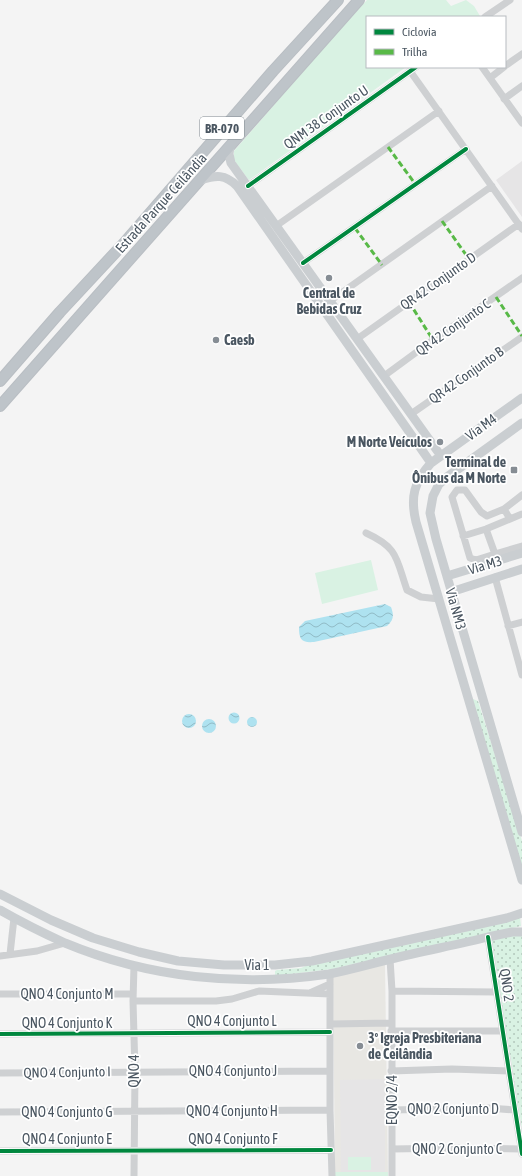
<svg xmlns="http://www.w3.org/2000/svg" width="522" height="1176" viewBox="0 0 522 1176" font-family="'Asap Condensed',sans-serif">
  <defs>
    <pattern id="grass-dots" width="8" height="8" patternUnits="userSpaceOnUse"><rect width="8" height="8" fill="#d9f2e3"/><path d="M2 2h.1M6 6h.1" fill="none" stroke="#b2c7bb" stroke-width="1.8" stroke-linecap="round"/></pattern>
    <pattern id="water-waves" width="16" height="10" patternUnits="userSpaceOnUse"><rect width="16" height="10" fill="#aee2f0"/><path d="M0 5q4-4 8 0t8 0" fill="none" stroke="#90bac6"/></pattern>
  </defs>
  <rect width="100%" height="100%" fill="#f4f4f4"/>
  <!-- commercial -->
  <path fill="#e8e7e3" d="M385,963L388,1176H335L333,976Z"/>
  <!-- education -->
  <path fill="#e6e5e6" d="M522,161V217L496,180Z
    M385,1079V1173H341L340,1080Z"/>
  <!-- grass -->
  <path fill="url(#grass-dots)" d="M473,699L478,701L522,841V875L472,701Z
    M520,917L521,926L332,969L275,976V971L277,970L301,968L310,964Z
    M522,934V1129L492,940Z"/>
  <!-- park -->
  <path fill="#d9f2e3" d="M367,0H446L451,6L466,0L474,6L480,16L367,17V67H406L249,180L248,179L234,160V151L334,36Z
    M371,560L378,590L322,604L315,573Z
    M348,1157H371V1170H348Z
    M335,1172H388V1176H335Z"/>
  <!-- water -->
  <path fill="url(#water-waves)" d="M385,604L391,607C394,615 394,620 387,626L314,642C301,643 299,639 299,627L305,621Z
    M228.5 718a5.5 5.5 0 1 1 11 0a5.5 5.5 0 1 1-11 0Z
    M182 721a7 7 0 1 1 14 0a7 7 0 1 1-14 0Z
    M247 722a5 5 0 1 1 10 0a5 5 0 1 1-10 0Z
    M202 726a7 7 0 1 1 14 0a7 7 0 1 1-14 0Z"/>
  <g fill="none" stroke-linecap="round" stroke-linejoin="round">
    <!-- highway casing -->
    <g stroke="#b9bec3" stroke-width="12">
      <path id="highway" d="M0,381L60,312L126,241L273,71L338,0
        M0,406L359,0"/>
    </g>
    <!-- minor -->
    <path stroke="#ced0d2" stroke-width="7" d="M485,17L510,0
      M505,66L522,54
      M482,67L522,123
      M410,71L522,229
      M490,78L504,67
      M504,99L522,86
      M248,186L416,67
      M276,226L439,111
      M303,263L466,149
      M330,301L492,186
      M357,339L519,224
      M384,376L433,340L522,278
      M411,414L522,337
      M510,519L504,509L522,495
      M486,529L495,554L522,546
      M366,533C399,548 396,559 407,590L421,597L439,599
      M463,536L486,529L522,514
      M495,554L476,560L470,558L452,497L457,490H465L481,512L487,516L504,509
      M495,577L522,675
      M508,626L522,622
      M488,937L522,1154
      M10,954L14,918
      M0,956L37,951L65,943
      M390,959L392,991V1176
      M134,966L133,1001L135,1071L134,1176
      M330,974V1110L332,1176
      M392,991L496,992
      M312,992L330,984
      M0,994H133
      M133,1001H216L232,999L259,991L330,994
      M331,1024L391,1023
      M391,1031H503
      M0,1034L330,1032
      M391,1071L452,1069L509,1071
      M0,1073L330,1071
      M392,1110L488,1108L515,1110
      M0,1112L330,1110
      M392,1149L453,1148L521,1149
      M0,1151L331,1150"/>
    <!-- major -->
    <path stroke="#caced1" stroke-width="9" d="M230,146L229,154L231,163L441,456
      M201,180C216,175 225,174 237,186L431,463
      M522,398L431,463C414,482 410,497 416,522L522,880
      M522,423L447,477L439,484L433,496L430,513L436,539L522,832
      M447,576L522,553
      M451,592L522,569
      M0,894L51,920L93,938L139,952L178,961L224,965H275L312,961L507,918L522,913
      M0,910C21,922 43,933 65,943C149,978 240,987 329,974C350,970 370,964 391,959C423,951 456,945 488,937L512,932H522"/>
    <!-- highway -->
    <use href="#highway" stroke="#bec4c9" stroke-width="10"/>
    <!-- quiet -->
    <path stroke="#58b947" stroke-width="3" stroke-dasharray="6 3" stroke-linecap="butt" d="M388,147L416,185
      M442,221L469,259
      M355,228L382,265
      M496,297L522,336
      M409,302L433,340"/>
    <!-- cycleway casing -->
    <g stroke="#fff" stroke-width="6">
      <path id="cycleway" d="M248,186L416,67
        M303,263L466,149
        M488,937L522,1154
        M0,1034L330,1032
        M0,1151L331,1150"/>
    </g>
    <!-- cycleway -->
    <use href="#cycleway" stroke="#00873e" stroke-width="4"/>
  </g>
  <!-- markers -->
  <g fill="#868d94" stroke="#fff" stroke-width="1.5">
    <circle cx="329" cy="278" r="4"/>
    <circle cx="216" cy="340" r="4"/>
    <circle cx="440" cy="442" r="4"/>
    <rect x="510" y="466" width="8" height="8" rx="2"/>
    <circle cx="360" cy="1046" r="4"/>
  </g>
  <g text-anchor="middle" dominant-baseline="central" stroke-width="3.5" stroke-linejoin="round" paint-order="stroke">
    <!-- shield labels -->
    <rect fill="#fff" stroke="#808990" stroke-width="1" x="200" y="117" width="44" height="22" rx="3"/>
    <g font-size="13" font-weight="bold" fill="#4a5661">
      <text x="222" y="128">BR-070</text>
    </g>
    <!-- street labels -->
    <g font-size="14" fill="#4a5661" stroke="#fff">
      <text transform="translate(326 117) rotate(-35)">QNM 38 Conjunto U</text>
      <text transform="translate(161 203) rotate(-48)">Estrada Parque Ceilândia</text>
      <text transform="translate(438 281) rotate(-35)">QR 42 Conjunto D</text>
      <text transform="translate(453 327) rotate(-35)">QR 42 Conjunto C</text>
      <text transform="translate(466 375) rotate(-35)">QR 42 Conjunto B</text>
      <text transform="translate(481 427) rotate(-36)">Via M4</text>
      <text transform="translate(485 565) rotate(-17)">Via M3</text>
      <text transform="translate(456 609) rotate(74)">Via NM3</text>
      <text x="257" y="965">Via 1</text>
      <text transform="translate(507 985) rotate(82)">QNO 2</text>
      <text x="67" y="994">QNO 4 Conjunto M</text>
      <text x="232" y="1021">QNO 4 Conjunto L</text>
      <text x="67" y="1023">QNO 4 Conjunto K</text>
      <text transform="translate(134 1071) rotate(-90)">QNO 4</text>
      <text x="233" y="1071">QNO 4 Conjunto J</text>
      <text transform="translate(67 1072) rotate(-1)">QNO 4 Conjunto I</text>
      <text transform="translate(392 1100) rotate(-90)">EQNO 2/4</text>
      <text x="453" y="1109">QNO 2 Conjunto D</text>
      <text x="232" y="1111">QNO 4 Conjunto H</text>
      <text x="67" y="1112">QNO 4 Conjunto G</text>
      <text x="67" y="1139">QNO 4 Conjunto E</text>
      <text x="233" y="1139">QNO 4 Conjunto F</text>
      <text x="457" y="1149">QNO 2 Conjunto C</text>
    </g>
    <!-- poi labels -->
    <g font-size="14" font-weight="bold" fill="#4a5661" stroke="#fff" text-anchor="start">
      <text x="329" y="293" text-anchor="middle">Central de<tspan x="329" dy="16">Bebidas Cruz</tspan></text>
      <text x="224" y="340">Caesb</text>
      <text x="432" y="442" text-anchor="end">M Norte Veículos</text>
      <text x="506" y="462" text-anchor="end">Terminal de<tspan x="506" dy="16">Ônibus da M Norte</tspan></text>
      <text x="368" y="1038">3º Igreja Presbiteriana<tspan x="368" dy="16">de Ceilândia</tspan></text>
    </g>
  </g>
  <!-- legend -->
  <rect x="366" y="16" width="140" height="52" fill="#ffffff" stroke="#b7bbc0"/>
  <rect x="374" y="29" width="20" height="6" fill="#00873e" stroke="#b7bbc0"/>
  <text x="402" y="36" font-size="12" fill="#4a5661">Ciclovia</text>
  <rect x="374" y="49" width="20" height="6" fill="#58b947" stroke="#b7bbc0"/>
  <text x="402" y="56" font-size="12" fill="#4a5661">Trilha</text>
</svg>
